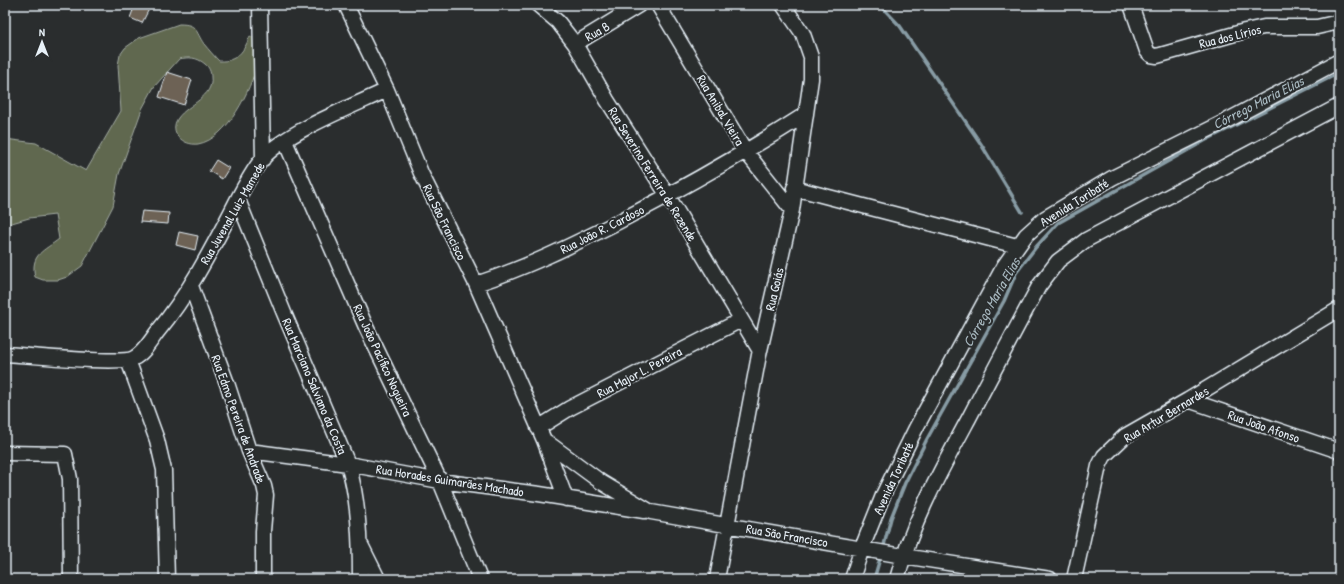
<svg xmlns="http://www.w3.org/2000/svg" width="1344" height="584" viewBox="0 0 1344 584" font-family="'Patrick Hand',sans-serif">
  <rect width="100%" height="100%" fill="#2a2d2e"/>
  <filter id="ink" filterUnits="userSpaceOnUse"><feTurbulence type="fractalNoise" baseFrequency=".025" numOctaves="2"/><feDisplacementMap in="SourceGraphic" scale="8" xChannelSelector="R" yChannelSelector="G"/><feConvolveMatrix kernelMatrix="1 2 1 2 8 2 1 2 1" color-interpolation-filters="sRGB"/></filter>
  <g filter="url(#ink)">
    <!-- green -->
    <path fill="#60684f" stroke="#a4aca4" d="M179,24C198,24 195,31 204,44C209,50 214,56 219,61C237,62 244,51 250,36L257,39C257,47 259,56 257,64C251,89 228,139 198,144C183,146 168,132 178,118C188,104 214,97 211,77C211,72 209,67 205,64C197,57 189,57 179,59L154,87L142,109L119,174L113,206L82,266L67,277L58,280H43L35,277C30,254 44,251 59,239L55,215L29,218L5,225V139L36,143L86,171L121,111L118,65L120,55L125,48L139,38Z"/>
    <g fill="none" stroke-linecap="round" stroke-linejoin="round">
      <!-- stream -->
      <path stroke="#889ca5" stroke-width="3.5" d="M880,5L900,26L981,144L1022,212
        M883,549L891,518L905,483L927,439L1004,301L1016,273L1036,247L1058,223L1206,140L1339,73
        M874,579L881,555"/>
    </g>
    <!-- building -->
    <path fill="#6d6254" stroke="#e8f1f8" d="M135,5H151L142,23L130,18Z
      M167,72L192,80L184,105L159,97Z
      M216,160L229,168L222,179L209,171Z
      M142,211L169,213L168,224L140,222Z
      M179,232L198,236L195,250L176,245Z"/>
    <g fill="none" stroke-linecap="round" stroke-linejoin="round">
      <!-- minor casing -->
      <g stroke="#e8f1f8" stroke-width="17">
        <path id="minor" d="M260,5L263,159
          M346,5L387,90L421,173L476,284L544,440L566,499
          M538,5L558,22L575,44L607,100L668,196L760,351
          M658,5L746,152L792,210
          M1131,5L1147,51L1151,55L1157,56L1245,31L1264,27H1317L1339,22
          M575,44L639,5
          M285,141L366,327L440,481L480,579
          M794,188L1017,246
          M238,200L284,313L348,464C359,501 360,541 360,579
          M476,284C526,268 572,245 618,222C683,188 745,153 806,114
          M191,286L228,386L249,451L264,486L266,495L263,531V579
          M5,354C25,355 122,365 134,358C144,353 151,340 158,331C187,296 208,256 229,216C239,197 249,175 263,158C286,132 353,106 387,90
          M128,360L157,440L164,470L167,579
          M1188,400L1339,451
          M538,428L570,408L741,320
          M544,440L601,482L651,512L903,556L1050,579
          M249,451L348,464L440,481L539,494L644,511
          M5,453L65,454L70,479L71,579
          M361,545L378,579
          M717,579L759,355L792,210L811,79V57L803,34L783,5
          M852,579L862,548L884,493L916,428L1004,266L1026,235L1045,218L1112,178L1228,120L1339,61
          M897,579C912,522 941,470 969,418C992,374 1015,330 1039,286L1058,261L1086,240L1339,106
          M1074,579L1099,466L1104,456L1125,436L1188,400L1339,309"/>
      </g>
      <!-- minor -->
      <use href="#minor" stroke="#2a2d2e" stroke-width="14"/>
    </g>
  </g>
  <g text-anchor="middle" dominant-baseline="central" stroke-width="4" stroke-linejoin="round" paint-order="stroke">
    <!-- street labels -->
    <g font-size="13" fill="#e8f1f8" stroke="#2a2d2e">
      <text transform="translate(597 31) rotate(-30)">Rua B</text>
      <text transform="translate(1230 36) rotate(-14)">Rua dos Lírios</text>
      <text transform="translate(721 110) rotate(59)">Rua Anibal Vieira</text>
      <text transform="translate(653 174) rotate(58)">Rua Severino Ferreira de Rezende</text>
      <text transform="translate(1074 202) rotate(-32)">Avenida Toribaté</text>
      <text transform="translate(232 213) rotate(-60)">Rua Juvenal Luiz Mamede</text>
      <text transform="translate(445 222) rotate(64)">Rua São Francisco</text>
      <text transform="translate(602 229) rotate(-27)">Rua João R. Cardoso</text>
      <text transform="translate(774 289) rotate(-77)">Rua Goiás</text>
      <text transform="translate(383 360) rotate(65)">Rua João Pacífico Nogueira</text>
      <text transform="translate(639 372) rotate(-28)">Rua Major L. Pereira</text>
      <text transform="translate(315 386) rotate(67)">Rua Marciano Salviano da Costa</text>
      <text transform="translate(1166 414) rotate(-31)">Rua Artur Bernardes</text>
      <text transform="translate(239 419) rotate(70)">Rua Edmo Pereira de Andrade</text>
      <text transform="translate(1264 426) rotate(19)">Rua João Afonso</text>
      <text transform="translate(893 478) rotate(-65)">Avenida Toribaté</text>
      <text transform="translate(450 480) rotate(9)">Rua Horades Guimarães Machado</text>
      <text transform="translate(787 535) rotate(10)">Rua São Francisco</text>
    </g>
    <!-- water labels -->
    <g font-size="14" font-style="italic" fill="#a8b9c0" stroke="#2a2d2e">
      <text transform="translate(1258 102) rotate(-27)">Córrego Maria Elias</text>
      <text transform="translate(991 302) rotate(-60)">Córrego Maria Elias</text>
    </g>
  </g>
  <!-- margin -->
  <rect width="1344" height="584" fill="none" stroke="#2a2d2e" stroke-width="20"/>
  <rect x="10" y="10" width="1324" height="564" fill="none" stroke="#e8f1f8" stroke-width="1.5" filter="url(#ink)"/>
  <!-- north arrow -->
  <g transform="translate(42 42)" stroke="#2a2d2e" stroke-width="3" paint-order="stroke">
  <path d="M0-3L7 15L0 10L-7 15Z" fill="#e8f1f8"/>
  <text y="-6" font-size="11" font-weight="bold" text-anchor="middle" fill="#e8f1f8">N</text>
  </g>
</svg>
